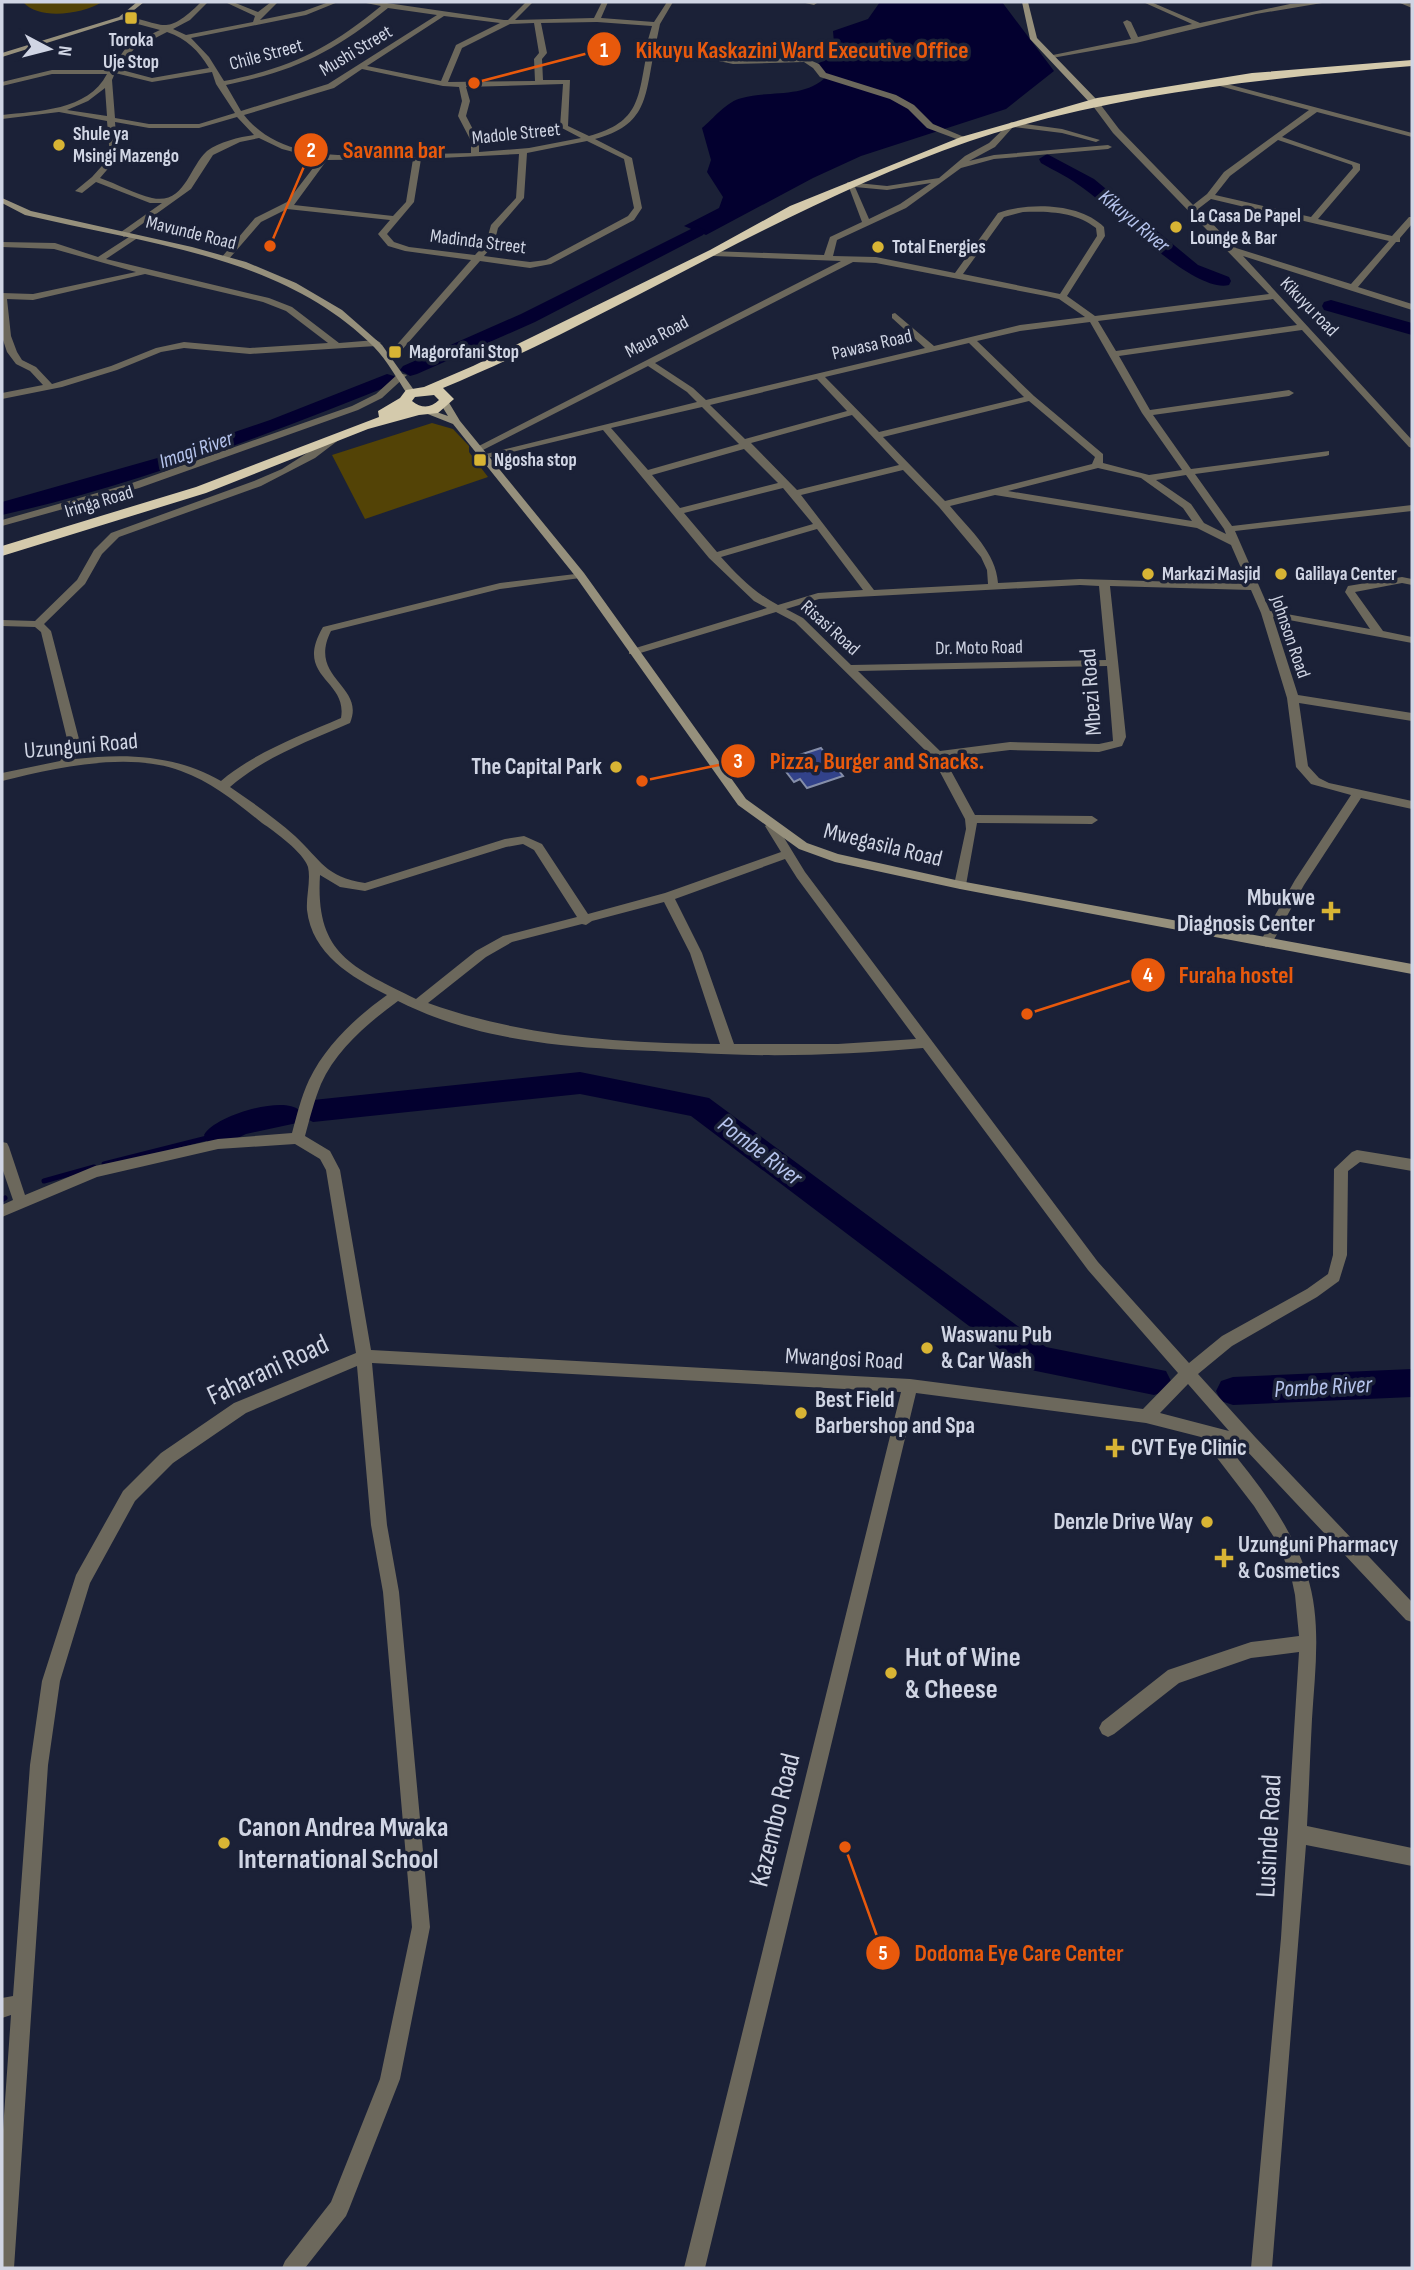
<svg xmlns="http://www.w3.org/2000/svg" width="1414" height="2270" viewBox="0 0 1414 2270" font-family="'Sofia Sans Condensed',sans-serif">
  <rect width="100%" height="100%" fill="#1b2137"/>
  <!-- green -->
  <path fill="#534306" d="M23,2H102C82,14 40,21 23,2Z
    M432,423L453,429L469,446V452L488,477L365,519L332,455Z"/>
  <!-- water -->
  <path fill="#03002f" d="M880,2H1002L1054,71L1006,109L861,156L813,178L706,235L684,226L719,208L723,197L707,172L711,160L702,128C713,119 727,101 742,98C770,90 805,99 827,76L817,64L835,55L833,31L868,19Z"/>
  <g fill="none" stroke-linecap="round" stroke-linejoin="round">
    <!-- stream -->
    <path stroke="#03002f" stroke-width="5" d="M104,1164L219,1135
      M44,1181L94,1167
      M2,1200L5,1198"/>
    <!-- river -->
    <path fill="#03002f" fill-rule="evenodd" d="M1047,154L1094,179L1198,265L1229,277L1231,281L1229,285C1193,294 1113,209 1083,188C1070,178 1055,171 1041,163L1039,159Z
      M697,226L706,231L703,235L535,322L417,374L410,376L400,370L403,366L521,314Z
      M1331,300L1412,323V335L1324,310L1322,306L1324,302Z
      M387,374L394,376L397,380L394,384C267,435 135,485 2,515V502L161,457L270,420Z
      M580,1072L709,1098L1046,1347L1166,1371L1171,1381L1166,1391L1154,1395L1026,1369L691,1116L580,1094L313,1122L301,1116L297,1123L246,1134L219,1147L208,1143L204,1135C214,1116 283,1095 299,1110L303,1103L313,1100Z
      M1412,1369V1397L1233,1405L1221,1401L1216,1391L1221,1381L1233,1377Z"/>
  </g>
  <!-- building -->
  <path fill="#32428a" stroke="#858ea9" stroke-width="2" d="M821,748L843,776L807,788L800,779L794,782L784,769L790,767L784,760Z"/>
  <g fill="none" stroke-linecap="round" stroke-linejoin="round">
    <!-- street -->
    <path fill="#6c685c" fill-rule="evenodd" d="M201,2H208L190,20L173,29L186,35L253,22L255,16L225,2H233L258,12L271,2H278L260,20L304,11L329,2H338L306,15L191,38L209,57L224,81C290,68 329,49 381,6L361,2L387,3L504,20H508L526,2H533L515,20L594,18L602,2H608L601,18L654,22L667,2H673L660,24L655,48L686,50L733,60L805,58L819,64L826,73L896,95L914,105L933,124L969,139L962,141L927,128L908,109L890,99L820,77L813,68L804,62L733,64L686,54L654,52C645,98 647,125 595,139L632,158L642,208L634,220L551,264L530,268L480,261L393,360L390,361L385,358L387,356L471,260L405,251L388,246L378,234L390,220L287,209L261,222L228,260L221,258L255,218L287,202L320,159L282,149L259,138L240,142L213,155L191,189L124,237L120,234L121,232L162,203H150L96,182L82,193L75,191L92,177L110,157L107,121L59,112L2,119V115C37,111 88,111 107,74H52L2,86V82L52,70H110L128,45L160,30L119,19V17C163,18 161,42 201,2ZM388,8L437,15L328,84L241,111L226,85C295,71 334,52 388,8ZM444,16L500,23L456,45L441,81L367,66ZM597,22L652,26L645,50L647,52C638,97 641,122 589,136L568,126L570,80H543L542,59L547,53L541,23ZM534,23L539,53L534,59L535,81L448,82L462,48L510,24ZM167,32C187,39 198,50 209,68L152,78L118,69L134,49ZM362,69L443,86L459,87L462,101L458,116L471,141V153C444,154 417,154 389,155C338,156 279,159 244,115L334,88ZM212,72L216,84L235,113L199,124H149L115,118L112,80L115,73L152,82ZM563,84L560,127L581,138L529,148L479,152V141L466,116L470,101L466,87ZM105,88L107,116L67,110L88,101ZM237,117L254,135C239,137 219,142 207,151C189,167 185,205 152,198C135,194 117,184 100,178L118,157L115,122L149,128H199ZM587,141L624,159L634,208L628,216L546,260L530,262L484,256L494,244L498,228L524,198L527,153ZM519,154L516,198L491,225L486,243L475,255L409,247L394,242L387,234L414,202L421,159ZM413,159L406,202L393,216L294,205L327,160Z
      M801,2H817V3L814,5Z
      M1143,2H1151L1200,23L1290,4L1328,2L1256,14L1136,43L1052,58L1048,56L1131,39L1123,22L1127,20L1131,22L1138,37L1192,24Z
      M1399,2L1412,4V8L1400,3Z
      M1212,80L1412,133V137L1317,112L1282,137L1360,164V170L1318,219L1392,236L1409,217H1412V224L1400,238V242H1396L1358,287L1412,304V310L1243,256L1412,440V448L1409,447L1302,330L1119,356L1150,410L1289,390L1294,393L1289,396L1153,415L1191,469L1329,451V455L1326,456L1195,474L1232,526L1412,505V511L1235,531L1270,611L1370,629L1345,592L1348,586L1402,577L1412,579V585L1402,583L1355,592L1383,631L1412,637V643L1273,617L1298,695L1412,713V721L1299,703L1308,766L1319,778L1329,783L1412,801V809L1361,798L1304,885L1271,945L1266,947L1260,942L1295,880L1351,795L1311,784L1296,767L1287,698L1261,613L1251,590L1110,586L1126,737L1122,746L1099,752L1010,750L944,758L975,815L1092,816L1098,820L1092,824L977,823L966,885L960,889L954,885L966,829L965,819L932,757L795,622L776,612L637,654H629V650L767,608L754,601L709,558L603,430L483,459L478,456L697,402L687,392L648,366L481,451L473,449L841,261L714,256L710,253L711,251L824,255L830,237L862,222L847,182L887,186L939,178L965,156L989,143L1011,122L1062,129L1100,140L1096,142L1062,133L1013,127L995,147L969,161L994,155L1108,145L1112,147L1108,149L994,159L961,168L906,208L837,240L833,256L876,257L955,273L998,213C1029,202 1080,203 1104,227L1105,236L1067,296L1095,316L1269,294L1113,133L1090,102L1097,100L1119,129L1193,205L1207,194L1224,172L1309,110L1212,84ZM1278,140L1352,165L1353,168L1311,217L1215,195L1230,176ZM931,183L900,204L869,219L855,187L887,190ZM1211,199L1389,241L1351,284L1236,248L1198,209ZM1023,212C1048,211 1076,212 1096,228L1097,236L1060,294L963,274L1004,217ZM853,262L876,263L1046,296L1059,299L1085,317L1020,325L934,346L895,313L892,314V318L925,348L706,400L693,388L655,363ZM1273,299L1297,325L1116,351L1098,321ZM1090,322L1142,413L1182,470L1149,475L1103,463V454L1034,396L977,341L1020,331ZM969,343L1024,397L879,432L825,377ZM817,379L847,411L745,439L710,405ZM1029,401L1095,457L1092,464L945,501L883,437ZM702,407L739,444L648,470L611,428ZM852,415L899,465L797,490L751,443ZM744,449L778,483L680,508L652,475ZM1098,468L1141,478L1183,508L1192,521L1008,491ZM903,470L939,507L981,557L987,570L988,584L874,590L801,495ZM1186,475L1224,529L1226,534L1204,523L1191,504L1156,480ZM783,488L813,524L717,552L684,513ZM995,495L1197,528L1231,545L1248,584L1080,579L998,583C996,552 969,529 950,506ZM817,529L863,590L818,593L778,605C755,593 738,576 721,557ZM1080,585L1099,586L1106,660L851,665L803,618L786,609L819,599ZM1107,666L1113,741L1099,744L1010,742L940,751L858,671Z
      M132,235L139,237L106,259L269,298L292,307L339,343L376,340L381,343L376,346L250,354L184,348L161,352L117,370L62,387L2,399V393L43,385L30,371L16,364L7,352L2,337V293L33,294L136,272L54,249L2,247V242L55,243L98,257ZM145,274L263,302L286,311L328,343L250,348L184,342L156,348L111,366L52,384L36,367L22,360L17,352L11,336L7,299L33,300Z
      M399,373L407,375L382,398L358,410L139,488L2,526V520L132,483L352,406L376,394Z
      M337,434L342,437L340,439L315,458L261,486L119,537L102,554L85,584L44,624L51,631L80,743L75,759C127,753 175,755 221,781C255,752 300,736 341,718C348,679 293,678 323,627L500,583L584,573V577L580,578L500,589L331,631C307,679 366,685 350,723C309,741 264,757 230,787C252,802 275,818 295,836C321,860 325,877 365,883L505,839L524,836L542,844L588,914L665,893L781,852L765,826L771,822L775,823L805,872L1098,1262L1189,1363L1222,1336L1307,1289L1328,1274L1333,1255L1334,1169L1352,1152L1357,1150L1412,1159V1171L1360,1162L1348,1171L1347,1255L1339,1281L1317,1297L1232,1346L1198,1374L1256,1438L1412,1602V1622L1406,1620L1245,1449L1225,1443C1258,1483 1291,1525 1307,1575C1322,1621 1315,1671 1312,1719C1310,1755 1309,1791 1307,1826L1412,1848V1866L1306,1845L1272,2268H1251L1281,1938L1299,1652L1251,1658L1179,1683L1114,1734L1108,1737L1102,1734L1099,1728L1102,1722L1168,1670L1251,1642L1299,1636L1295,1595L1291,1576L1277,1542L1254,1506L1201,1437L1146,1423L916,1393L705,2268H684L901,1392L372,1363L387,1525L399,1592L430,1927L400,2079L349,2209L346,2216L305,2268H282L285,2261L331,2202L380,2079L412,1927L383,1592L371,1525L357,1366L246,1413L173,1463L135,1501L90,1583L60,1681L48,1765L14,2268H2V2144L11,2015L2,2018V1998L13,1996L30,1765L42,1681L76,1575L123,1491L161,1453L234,1403L356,1353L326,1170L320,1159L295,1144L218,1149L97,1177L2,1217V1205L13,1200L2,1168V1142L7,1143L9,1147L25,1195L95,1166L218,1139L292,1133C297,1115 301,1097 309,1080C326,1045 356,1017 387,995C351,977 312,954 307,910C306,896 311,880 308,867C304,853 274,831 262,823C237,803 212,782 181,771C128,751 55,768 2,781V773L60,761L65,755L68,743L41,632L35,627L2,626V620L35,621L77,580L94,550L111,533L254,481L282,469ZM523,844L534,850L577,917L503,936L476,951L416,999C353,967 315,955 320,875L340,887L365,891L506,847ZM785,859L797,878L916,1039L838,1044H734L702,953L675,899ZM664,902L690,953L720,1044C620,1043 523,1037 428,1003L486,957L512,942L582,924L586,925L592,921ZM398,1001C499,1052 612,1048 721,1054C787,1057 856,1054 923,1048L1088,1270L1178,1373L1143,1409L910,1379L371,1350L340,1170L330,1151L305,1136C310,1118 314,1101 321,1084C336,1050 369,1022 398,1001ZM1188,1384L1229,1431L1160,1413Z"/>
    <!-- secondary -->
    <path fill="#96907c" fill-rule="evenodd" d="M137,2H144L123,19L2,57V53L119,17Z
      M1022,2H1028L1037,38L1097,100V104H1091L1030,39Z
      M2,198L31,211L192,247L246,262L296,283L342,310L382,345L416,393L408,395C397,379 387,360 374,347C282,255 146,244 25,215L2,203Z
      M442,401H448L460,421L584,573L746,799L807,843L838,854L960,881L1412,964V974L960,889L835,862L799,849L738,805L576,577L453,424L420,411L425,408L448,416L440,403Z"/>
    <!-- highway -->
    <path fill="#d4caac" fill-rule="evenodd" d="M1412,60V66C1262,79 1113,93 970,141C786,204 622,314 443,388L454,399L438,413L419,415L368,429L206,493L2,556V546L196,487L379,417L378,411L400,398L406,390L424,387L473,366L710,250L790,206L961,137L1097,98L1252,73ZM434,395L439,400C431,408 422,409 412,401L415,397Z"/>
  </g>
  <!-- markers -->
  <g fill="#d8b434" stroke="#1b2137" stroke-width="2.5">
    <rect x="124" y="11" width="14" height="14" rx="3.5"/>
    <circle cx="59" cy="145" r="7"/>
    <circle cx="1176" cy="227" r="7"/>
    <circle cx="878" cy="247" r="7"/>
    <rect x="388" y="345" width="14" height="14" rx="3.5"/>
    <rect x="473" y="453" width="14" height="14" rx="3.5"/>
    <circle cx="1148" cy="574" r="7"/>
    <circle cx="1281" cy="574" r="7"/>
    <circle cx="616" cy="767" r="7"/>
    <path d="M1327.5 900.5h7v7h7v7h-7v7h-7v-7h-7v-7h7z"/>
    <circle cx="927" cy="1348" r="7"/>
    <circle cx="801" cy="1413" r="7"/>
    <path d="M1111.5 1437.5h7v7h7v7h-7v7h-7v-7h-7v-7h7z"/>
    <circle cx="1207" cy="1522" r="7"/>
    <path d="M1220.5 1547.5h7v7h7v7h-7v7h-7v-7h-7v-7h7z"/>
    <circle cx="891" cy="1673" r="7"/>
    <circle cx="224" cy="1843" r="7"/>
  </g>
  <g text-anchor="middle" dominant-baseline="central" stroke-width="7" stroke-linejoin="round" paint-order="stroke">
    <!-- far-poi labels -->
    <g font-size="19" font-weight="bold" fill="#d0d5e4" stroke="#1b2137" text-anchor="start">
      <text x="131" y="40" text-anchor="middle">Toroka<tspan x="131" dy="22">Uje Stop</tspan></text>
      <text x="73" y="134">Shule ya<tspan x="73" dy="22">Msingi Mazengo</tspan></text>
      <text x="1190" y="216">La Casa De Papel<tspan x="1190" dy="22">Lounge &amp; Bar</tspan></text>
      <text x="892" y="247">Total Energies</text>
      <text x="409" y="352">Magorofani Stop</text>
      <text x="494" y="460">Ngosha stop</text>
      <text x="1162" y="574">Markazi Masjid</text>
      <text x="1295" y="574">Galilaya Center</text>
    </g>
    <!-- far-street labels -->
    <g font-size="19" fill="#d0d5e4" stroke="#1b2137">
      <text transform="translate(356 51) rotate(-31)">Mushi Street</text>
      <text transform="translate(266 55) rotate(-15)">Chile Street</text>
      <text transform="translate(516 134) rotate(-6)">Madole Street</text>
      <text transform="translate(191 233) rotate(14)">Mavunde Road</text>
      <text transform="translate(478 242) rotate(7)">Madinda Street</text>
      <text transform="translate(1309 307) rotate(46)">Kikuyu road</text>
      <text transform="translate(657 337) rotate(-28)">Maua Road</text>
      <text transform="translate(872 345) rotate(-13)">Pawasa Road</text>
      <text transform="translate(99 502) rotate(-17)">Iringa Road</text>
      <text transform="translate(830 628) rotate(42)">Risasi Road</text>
      <text transform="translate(1290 637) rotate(71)">Johnson Road</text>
      <text transform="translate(979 648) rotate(-1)">Dr. Moto Road</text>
    </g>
    <!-- far-water labels -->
    <g font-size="21" font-style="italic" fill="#b6c4ed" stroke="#1b2137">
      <text transform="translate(1134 221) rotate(40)">Kikuyu River</text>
      <text transform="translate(196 450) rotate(-19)">Imagi River</text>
    </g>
    <!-- street labels -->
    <g font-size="23" fill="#d0d5e4" stroke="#1b2137">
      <text transform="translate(1091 692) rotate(-94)">Mbezi Road</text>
      <text transform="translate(81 746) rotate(-5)">Uzunguni Road</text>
      <text transform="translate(883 845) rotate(14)">Mwegasila Road</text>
      <text transform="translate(844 1359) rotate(3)">Mwangosi Road</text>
    </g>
    <!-- poi labels -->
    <g font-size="23" font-weight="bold" fill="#d0d5e4" stroke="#1b2137" text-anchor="start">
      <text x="602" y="767" text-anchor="end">The Capital Park</text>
      <text x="1315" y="898" text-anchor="end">Mbukwe<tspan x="1315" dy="26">Diagnosis Center</tspan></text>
      <text x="941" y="1335">Waswanu Pub<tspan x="941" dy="26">&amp; Car Wash</tspan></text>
      <text x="815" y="1400">Best Field<tspan x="815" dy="26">Barbershop and Spa</tspan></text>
      <text x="1131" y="1448">CVT Eye Clinic</text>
      <text x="1193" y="1522" text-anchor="end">Denzle Drive Way</text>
      <text x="1238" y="1545">Uzunguni Pharmacy<tspan x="1238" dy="26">&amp; Cosmetics</tspan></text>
    </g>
    <!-- water labels -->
    <g font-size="24" font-style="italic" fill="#b6c4ed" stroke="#1b2137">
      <text transform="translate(760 1151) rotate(37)">Pombe River</text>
      <text transform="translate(1323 1387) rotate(-3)">Pombe River</text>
    </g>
    <!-- near-street labels -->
    <g font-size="28" fill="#d0d5e4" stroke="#1b2137">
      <text transform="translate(268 1370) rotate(-25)">Faharani Road</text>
      <text transform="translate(775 1820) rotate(-76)">Kazembo Road</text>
      <text transform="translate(1269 1836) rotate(-87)">Lusinde Road</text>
    </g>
    <!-- near-poi labels -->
    <g font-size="28" font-weight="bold" fill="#d0d5e4" stroke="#1b2137" text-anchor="start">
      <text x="905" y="1657">Hut of Wine<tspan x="905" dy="32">&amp; Cheese</tspan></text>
      <text x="238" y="1827">Canon Andrea Mwaka<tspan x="238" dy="32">International School</tspan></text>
    </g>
  </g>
  <!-- callouts -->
  <path fill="none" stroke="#e8590c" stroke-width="2.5" d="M474 83L604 49M270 246L311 150M642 781L738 761M1027 1014L1148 975M845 1847L883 1953"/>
  <g fill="#e8590c" stroke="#1b2137" stroke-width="2.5">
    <circle cx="474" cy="83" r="7"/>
    <circle cx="270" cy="246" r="7"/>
    <circle cx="642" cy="781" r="7"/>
    <circle cx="1027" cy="1014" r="7"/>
    <circle cx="845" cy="1847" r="7"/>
    <circle cx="604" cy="49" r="18"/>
    <circle cx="311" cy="150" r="18"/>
    <circle cx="738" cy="761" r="18"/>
    <circle cx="1148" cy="975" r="18"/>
    <circle cx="883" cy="1953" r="18"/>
  </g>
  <g font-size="21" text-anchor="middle" font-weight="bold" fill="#fff">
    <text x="604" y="57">1</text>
    <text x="311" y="157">2</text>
    <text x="738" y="768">3</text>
    <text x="1148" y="982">4</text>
    <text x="883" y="1960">5</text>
  </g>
  <g font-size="24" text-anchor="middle" font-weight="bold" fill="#e8590c" stroke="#1b2137" stroke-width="7" stroke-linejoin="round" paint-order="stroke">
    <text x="802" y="58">Kikuyu Kaskazini Ward Executive Office</text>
    <text x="394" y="158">Savanna bar</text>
    <text x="877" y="769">Pizza, Burger and Snacks.</text>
    <text x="1236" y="983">Furaha hostel</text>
    <text x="1019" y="1961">Dodoma Eye Care Center</text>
  </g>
  <!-- border -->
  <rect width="1414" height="2270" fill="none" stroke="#d0d5e4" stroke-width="7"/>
  <!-- north arrow -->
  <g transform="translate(49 49) rotate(97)" stroke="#1b2137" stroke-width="5" paint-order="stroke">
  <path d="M0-5L12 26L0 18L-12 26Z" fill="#d0d5e4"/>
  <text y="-10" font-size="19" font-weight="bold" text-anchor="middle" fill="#d0d5e4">N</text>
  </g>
</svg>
